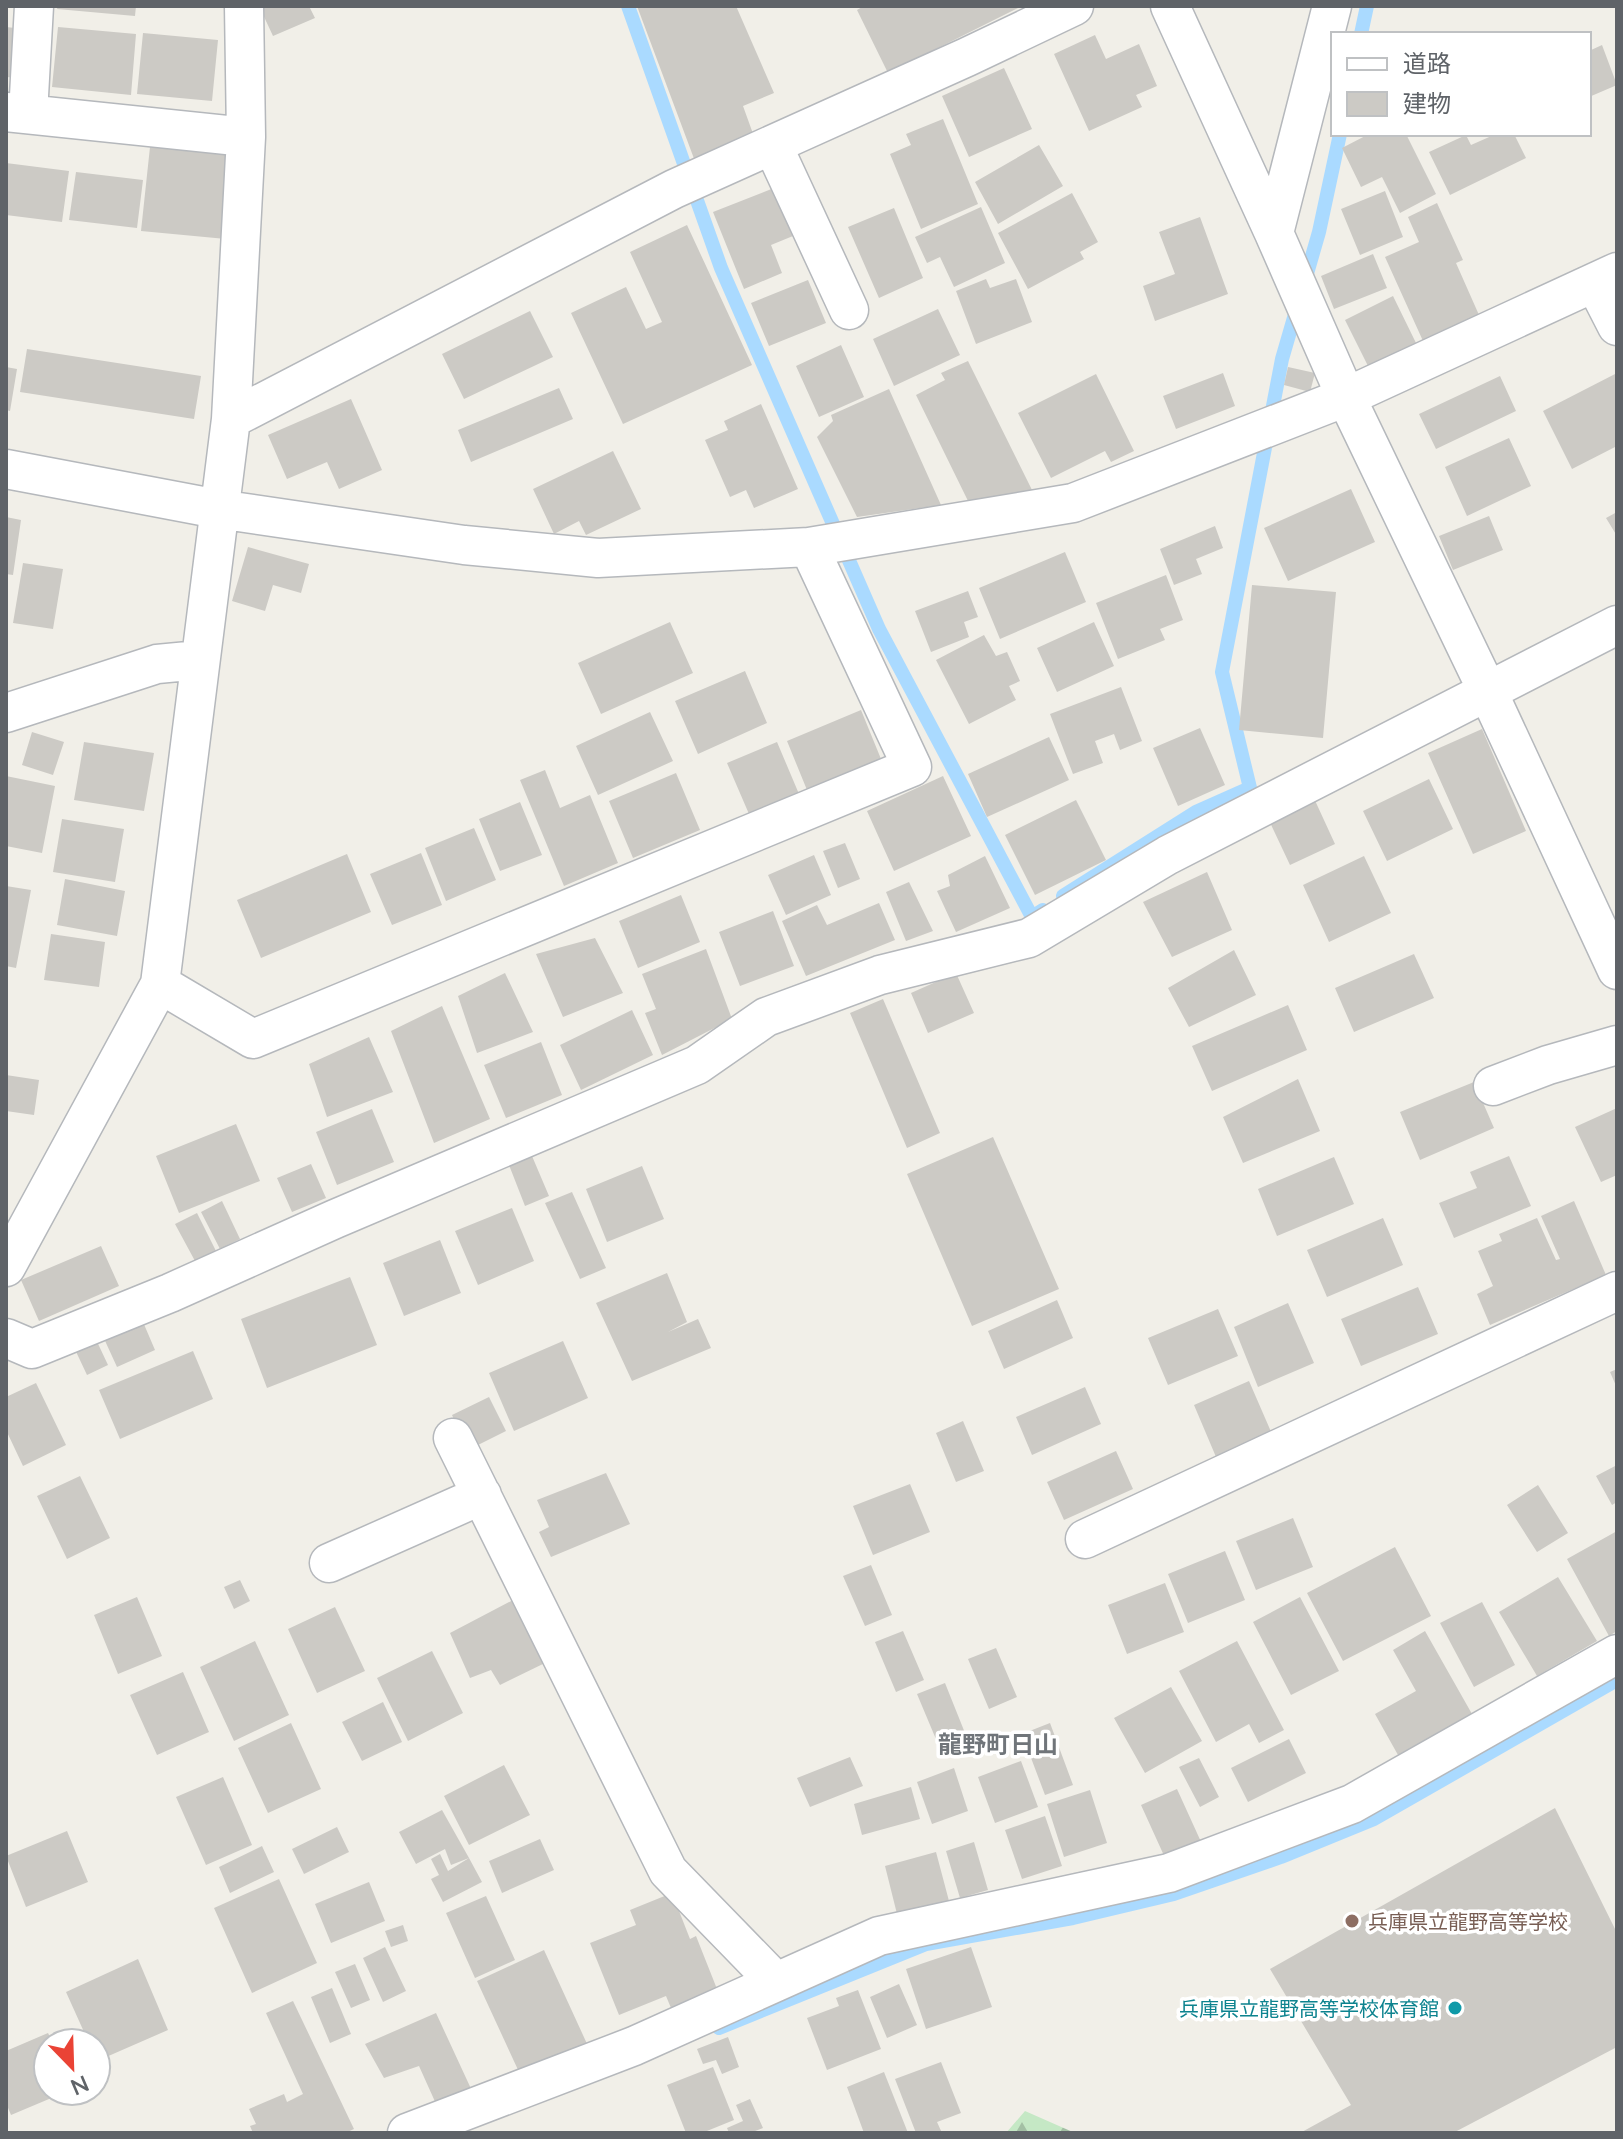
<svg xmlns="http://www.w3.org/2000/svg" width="1623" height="2139" viewBox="0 0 1623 2139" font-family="Lato,'Noto Sans JP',sans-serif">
  <defs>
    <pattern id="forest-firs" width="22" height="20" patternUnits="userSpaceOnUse" patternTransform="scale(2)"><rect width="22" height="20" fill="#c5e8c5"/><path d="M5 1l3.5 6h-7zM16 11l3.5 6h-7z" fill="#a3c0a4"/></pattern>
  </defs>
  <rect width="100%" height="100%" fill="#f1efe8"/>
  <!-- forest -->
  <path fill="url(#forest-firs)" d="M1025,2111L1075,2133H1006Z"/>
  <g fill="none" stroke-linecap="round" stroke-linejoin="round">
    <!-- stream -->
    <path stroke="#aadaff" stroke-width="14" d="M628,6L721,268L879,629L1032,917L1043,910
      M1361,34L1367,6
      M1304,284L1319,232L1340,134
      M1063,896L1196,812L1250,788L1222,672L1282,359L1298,304
      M719,2028L926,1944L1073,1918L1174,1894L1281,1857L1374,1819L1617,1680"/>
  </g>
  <!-- building -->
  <path fill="#cccac5" d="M58,6H136L135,16L57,9Z
    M259,6H309L315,18L273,36Z
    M637,6H736L774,93L743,106L756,142L696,164Z
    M864,6H1022L888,73L857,10Z
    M6,27L24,29L20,78L6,77Z
    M58,27L136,34L131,95L52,87Z
    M143,33L218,40L212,101L137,94Z
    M1095,35L1106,59L1139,44L1157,86L1136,95L1142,107L1089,131L1054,54Z
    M1602,45L1617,85L1589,97V51Z
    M1004,68L1032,129L969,157L942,96Z
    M943,119L978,204L921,229L890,154L911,145L906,134Z
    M1369,134H1406L1436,194L1400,213L1382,177L1361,187L1342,148Z
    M1496,134H1514L1526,158L1450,195L1429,152L1466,135L1471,145Z
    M1039,145L1063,186L998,224L975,182Z
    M150,147L235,155L226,239L141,231Z
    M6,163L69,171L62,222L6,215Z
    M76,172L143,180L137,228L69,220Z
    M774,188L793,236L771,245L782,273L744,289L713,212Z
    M1385,191L1403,237L1360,255L1341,209Z
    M1072,193L1098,242L1080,252L1084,259L1028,289L998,233Z
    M1437,203L1463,260L1456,263L1479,315L1423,341L1385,257L1419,242L1408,217Z
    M981,207L1005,263L954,287L940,257L927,263L915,237Z
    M894,208L923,278L879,298L848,227Z
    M1200,217L1228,294L1155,321L1143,286L1175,274L1159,232Z
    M687,225L752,365L623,424L571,313L626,287L646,329L662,322L630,252Z
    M1373,254L1387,288L1334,309L1321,276Z
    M986,279L990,288L1016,279L1032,322L976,344L956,291Z
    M808,280L826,323L769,346L751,303Z
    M1393,296L1416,343L1368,366L1345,320Z
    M938,309L960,355L894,386L873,339Z
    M530,311L553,357L464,399L442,354Z
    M841,345L864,397L819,417L796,366Z
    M27,349L201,376L194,419L20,392Z
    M968,361L1033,492L969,503L916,395L945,380L941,373Z
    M6,367L17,369L10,411L6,410Z
    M1288,367L1315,373L1310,392L1284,385Z
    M1223,373L1235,406L1176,429L1163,396Z
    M1617,373V446L1572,469L1543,411Z
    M1096,374L1134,451L1111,462L1105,451L1051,478L1018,413Z
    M1500,376L1516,411L1436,449L1419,414Z
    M559,388L573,419L471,462L458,430Z
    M889,389L941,505L857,517L817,437L833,421L831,415Z
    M351,399L382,470L339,489L327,462L287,479L268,435Z
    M761,404L798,489L754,508L746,490L730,497L705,440L728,430L724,421Z
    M1509,438L1531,486L1467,516L1445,467Z
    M613,451L641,509L586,535L579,521L554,534L533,489Z
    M1351,489L1375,542L1288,581L1264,528Z
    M1617,512V536L1606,518Z
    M1489,516L1503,550L1453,570L1439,536Z
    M6,517L21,520L13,575L6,574Z
    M1215,526L1223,548L1196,559L1202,574L1174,585L1160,549Z
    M248,547L309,564L301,593L273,585L265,611L232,601Z
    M1065,552L1086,602L1000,639L979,588Z
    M23,563L63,569L53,629L13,623Z
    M1166,575L1183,620L1160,629L1165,640L1118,659L1096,603Z
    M1252,585L1336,592L1323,738L1239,730Z
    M968,591L978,617L964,622L969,637L931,652L915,611Z
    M670,622L693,673L601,714L578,663Z
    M1094,622L1114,666L1057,692L1037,648Z
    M984,635L996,656L1007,652L1020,681L1009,686L1016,700L969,724L936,660Z
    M745,671L767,723L698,754L675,701Z
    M1121,687L1142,741L1120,750L1114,734L1095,741L1103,763L1073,774L1050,714Z
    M861,710L881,759L807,790L787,741Z
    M650,712L673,761L598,795L576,746Z
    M1200,728L1225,785L1178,806L1153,748Z
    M1482,729L1526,831L1473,854L1428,753Z
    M32,732L64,742L53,775L22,765Z
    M1049,737L1069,780L987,817L968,774Z
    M84,742L154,753L144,811L74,800Z
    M777,742L799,794L749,814L727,763Z
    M545,770L560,808L590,795L618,863L564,886L520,780Z
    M676,773L700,830L633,858L609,801Z
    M6,776L55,786L42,853L6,846Z
    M943,776L971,836L894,871L867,811Z
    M1429,779L1453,829L1387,861L1363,811Z
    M1312,794L1335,844L1290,865L1267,816Z
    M1076,800L1106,860L1035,895L1005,835Z
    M520,802L542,855L500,871L479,819Z
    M62,819L124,829L115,882L53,872Z
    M474,828L496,880L446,901L425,848Z
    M845,843L860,879L838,888L823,851Z
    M421,853L442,905L392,925L370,874Z
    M347,854L371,912L261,958L237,900Z
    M814,855L831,895L786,915L768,875Z
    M985,856L1010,908L956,932L937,891L950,886L948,875Z
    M1364,856L1391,913L1329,942L1303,885Z
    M1207,872L1232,930L1172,957L1143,902Z
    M65,879L125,891L117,936L57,925Z
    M909,882L933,931L906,941L886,892Z
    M6,886L31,890L16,968L6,966Z
    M681,895L700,942L638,968L619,921Z
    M879,903L895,940L806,976L782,921L817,905L827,925Z
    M773,911L794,966L740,986L719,932Z
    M51,934L105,942L99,987L44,980Z
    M595,938L623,993L563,1017L536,954Z
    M706,949L732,1019L662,1055L645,1013L656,1009L642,974Z
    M1234,950L1256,995L1189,1027L1168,988Z
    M1414,954L1434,998L1354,1032L1335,988Z
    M505,973L533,1032L477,1053L458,996Z
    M956,973L974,1013L928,1033L911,993Z
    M883,999L940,1133L907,1148L850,1013Z
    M1288,1005L1307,1050L1212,1091L1192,1046Z
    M442,1006L490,1119L434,1143L391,1031Z
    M632,1010L653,1055L581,1090L560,1045Z
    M369,1037L393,1092L327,1117L309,1064Z
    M541,1042L562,1095L506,1118L484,1065Z
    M6,1075L39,1080L34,1115L6,1111Z
    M1298,1079L1320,1131L1243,1163L1223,1117Z
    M1474,1082L1494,1128L1420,1160L1400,1112Z
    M1617,1108V1175L1601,1182L1575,1127Z
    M372,1109L394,1162L337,1185L316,1132Z
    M236,1124L260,1181L179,1213L156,1156Z
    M993,1137L1059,1289L972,1326L907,1174Z
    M532,1156L549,1196L525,1206L509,1165Z
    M1509,1156L1531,1206L1454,1238L1439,1203L1477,1188L1470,1172Z
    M1334,1157L1354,1204L1277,1236L1258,1189Z
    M311,1164L326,1198L292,1212L277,1178Z
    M642,1166L664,1219L607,1242L586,1189Z
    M572,1192L606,1268L580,1279L545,1203Z
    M222,1201L240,1239L220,1249L201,1212Z
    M1574,1201L1606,1275L1490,1325L1477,1294L1493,1286L1478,1251L1502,1241L1499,1234L1537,1218L1556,1260L1560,1259L1541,1216Z
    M512,1208L534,1261L478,1285L455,1231Z
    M197,1213L216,1251L195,1261L175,1224Z
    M1383,1218L1403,1265L1327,1297L1307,1250Z
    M440,1240L461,1293L404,1316L383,1263Z
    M101,1246L119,1286L39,1321L21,1280Z
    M667,1273L687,1322L668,1332L698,1319L711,1348L632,1381L596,1303Z
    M350,1277L377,1345L267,1388L241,1319Z
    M1418,1287L1438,1334L1361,1366L1341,1319Z
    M1057,1300L1073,1338L1004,1369L988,1331Z
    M1288,1303L1314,1363L1258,1387L1234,1327Z
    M1218,1309L1238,1356L1168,1385L1148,1338Z
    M140,1315L155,1350L117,1367L101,1332Z
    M92,1331L108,1365L87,1375L71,1341Z
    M563,1341L588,1398L514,1431L489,1373Z
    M193,1351L213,1399L120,1439L99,1390Z
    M1617,1369V1388L1610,1372Z
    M1249,1381L1275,1441L1219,1464L1194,1405Z
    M36,1383L66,1445L23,1466L6,1430V1397Z
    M1085,1387L1101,1424L1032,1455L1016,1417Z
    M489,1397L506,1431L468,1450L452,1415Z
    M963,1421L984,1471L956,1482L936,1433Z
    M1116,1451L1133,1489L1064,1520L1047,1482Z
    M1617,1465V1502L1612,1505L1596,1476Z
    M606,1473L630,1524L551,1557L539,1532L549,1527L537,1500Z
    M80,1476L110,1538L67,1559L37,1496Z
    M910,1484L930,1532L873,1555L853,1506Z
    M1538,1485L1568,1533L1537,1552L1507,1505Z
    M1293,1518L1313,1567L1256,1590L1236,1541Z
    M1617,1531V1631L1609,1636L1567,1559Z
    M1395,1547L1431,1616L1343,1661L1307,1593Z
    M1225,1551L1245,1600L1188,1623L1168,1574Z
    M871,1565L892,1615L865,1626L843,1576Z
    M1558,1577L1597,1641L1537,1676L1499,1612Z
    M240,1580L250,1601L234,1609L224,1587Z
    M1165,1583L1184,1632L1127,1654L1108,1605Z
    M137,1597L162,1656L118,1674L94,1615Z
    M1300,1597L1339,1671L1291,1695L1253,1622Z
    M515,1599L547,1662L500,1685L491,1670L470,1678L450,1633Z
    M1482,1602L1515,1665L1474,1687L1440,1623Z
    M335,1607L365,1671L317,1693L288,1629Z
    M903,1631L924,1680L896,1692L875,1642Z
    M1425,1631L1472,1714L1398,1755L1375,1714L1416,1691L1393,1650Z
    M255,1641L289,1715L234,1741L200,1667Z
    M1237,1641L1284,1730L1259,1743L1249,1724L1216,1742L1179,1671Z
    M996,1648L1017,1697L989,1709L968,1659Z
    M432,1651L463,1713L408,1741L377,1678Z
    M183,1672L209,1732L157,1755L130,1695Z
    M945,1683L965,1733L938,1744L917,1694Z
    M1171,1687L1202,1741L1145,1773L1114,1718Z
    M383,1702L402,1742L362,1761L342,1722Z
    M291,1723L321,1789L268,1813L238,1748Z
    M1050,1723L1073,1785L1045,1795L1022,1734Z
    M1289,1739L1306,1773L1248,1802L1231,1768Z
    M850,1757L863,1786L810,1807L797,1778Z
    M1199,1758L1219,1797L1200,1807L1179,1767Z
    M1021,1761L1038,1807L995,1823L978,1777Z
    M504,1765L530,1815L469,1845L444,1796Z
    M954,1768L968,1811L932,1824L917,1782Z
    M223,1777L252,1845L206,1865L176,1797Z
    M911,1787L920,1819L862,1835L854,1804Z
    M1177,1789L1202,1844L1166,1860L1141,1805Z
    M1090,1790L1107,1843L1064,1857L1047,1804Z
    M1555,1808L1617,1933V2047L1453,2133H1300L1351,2105L1270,1969Z
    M442,1810L469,1858L451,1865L445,1849L416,1864L399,1832Z
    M1045,1816L1062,1866L1022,1879L1005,1830Z
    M337,1827L349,1852L304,1874L292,1849Z
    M67,1831L88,1882L26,1907L6,1856Z
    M540,1839L554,1870L502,1893L489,1861Z
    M974,1842L988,1890L960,1898L946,1851Z
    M262,1846L274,1872L230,1893L219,1867Z
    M936,1852L949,1901L897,1914L885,1866Z
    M440,1854L448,1871L469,1858L482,1882L443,1902L431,1879L439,1875L431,1859Z
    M279,1879L317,1963L252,1993L214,1908Z
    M369,1882L385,1921L331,1943L315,1904Z
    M672,1893L690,1939L696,1936L717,1989L671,2008L666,1996L619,2015L590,1943L636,1925L630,1910Z
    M486,1896L515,1960L475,1978L446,1913Z
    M403,1925L408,1941L391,1947L385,1931Z
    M385,1947L406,1991L383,2002L363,1958Z
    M971,1947L992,2007L926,2029L906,1969Z
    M544,1950L588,2046L519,2072L477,1981Z
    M138,1959L168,2030L97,2061L96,2043H89L66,1992Z
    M355,1964L370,2000L351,2008L335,1972Z
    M899,1984L917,2025L887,2038L870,1997Z
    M332,1988L351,2034L330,2043L311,1997Z
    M858,1990L881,2049L827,2070L807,2018L839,2006L836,1998Z
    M293,2001L354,2129L345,2133H253L250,2126L256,2124L249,2109L284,2094L287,2102L303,2094L266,2013Z
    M436,2013L473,2093L437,2106L419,2066L384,2078L365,2044Z
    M48,2033L53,2043H48V2091H68L11,2115L6,2103V2051Z
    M728,2037L739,2067L722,2074L716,2060L703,2064L697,2049Z
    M941,2062L961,2113L937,2122L942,2133H916L895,2079Z
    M713,2067L734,2120L702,2133H686L667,2085Z
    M884,2072L908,2133H864L847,2087Z
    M750,2099L763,2128L750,2133H729L727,2128L743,2121L736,2105Z"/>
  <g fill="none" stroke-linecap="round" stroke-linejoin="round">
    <!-- minor casing -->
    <g stroke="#b5b8bc" stroke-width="41">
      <path id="minor" d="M1170,6L1274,233
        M1332,6L1274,233L1346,397L1487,690L1617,970
        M6,112L246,137
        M28,114L34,6
        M773,146L849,310
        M1595,283L1617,326
        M231,419L674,189L967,57L1074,6
        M6,469L218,509L464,545L598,558L809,547L1073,503L1346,397L1617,272
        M6,713L157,664L199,660
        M160,984L253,1039L912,767L809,547
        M1493,1086L1548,1065L1617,1045
        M6,1267L160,984L231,419L246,137L244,6
        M6,1338L32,1349L170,1293L335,1219L697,1065L766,1017L880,975L1029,938L1168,855L1617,625
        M453,1438L668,1871L776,1982
        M1085,1539L1617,1291
        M329,1563L482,1495
        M407,2133L634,2046L879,1936L1169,1873L1352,1804L1617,1654"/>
    </g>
    <!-- minor -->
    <use href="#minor" stroke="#fff" stroke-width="38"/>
  </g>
  <!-- markers -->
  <circle fill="#8d6e63" stroke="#fff" stroke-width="3" cx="1352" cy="1921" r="8"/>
  <circle fill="#0f9aa8" stroke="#fff" stroke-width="3" cx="1455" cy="2008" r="8"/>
  <g text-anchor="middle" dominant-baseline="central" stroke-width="7" stroke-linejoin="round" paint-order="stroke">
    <!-- education labels -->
    <g font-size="20" fill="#785e54" stroke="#fff" text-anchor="start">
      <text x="1368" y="1921">兵庫県立龍野高等学校</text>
    </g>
    <!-- culture labels -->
    <g font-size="20" fill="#0d838f" stroke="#fff" text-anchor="end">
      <text x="1439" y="2008">兵庫県立龍野高等学校体育館</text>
    </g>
    <!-- quarter labels -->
    <g font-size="24" font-weight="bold" fill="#70757a" stroke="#fff">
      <text x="998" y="1743">龍野町日山</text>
    </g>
  </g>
  <!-- border -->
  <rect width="1623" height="2139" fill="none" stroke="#5f6368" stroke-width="16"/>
  <!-- legend -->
  <rect x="1331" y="32" width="260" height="104" fill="#ffffff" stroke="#bfc1c3" stroke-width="2"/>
  <rect x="1347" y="58" width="40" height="12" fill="#ffffff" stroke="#bfc1c3" stroke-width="2"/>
  <text x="1403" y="72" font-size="24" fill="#5f6368">道路</text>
  <rect x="1347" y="92" width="40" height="24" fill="#cccac5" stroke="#bfc1c3" stroke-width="2"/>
  <text x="1403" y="112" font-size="24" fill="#5f6368">建物</text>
  <!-- north arrow -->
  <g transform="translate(72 2067) rotate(157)"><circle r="38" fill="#ffffff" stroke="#bfc1c3" stroke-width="2"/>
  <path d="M0-6L14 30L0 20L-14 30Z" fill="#ea4335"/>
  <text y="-12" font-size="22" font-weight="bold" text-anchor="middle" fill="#5f6368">N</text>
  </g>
</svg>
